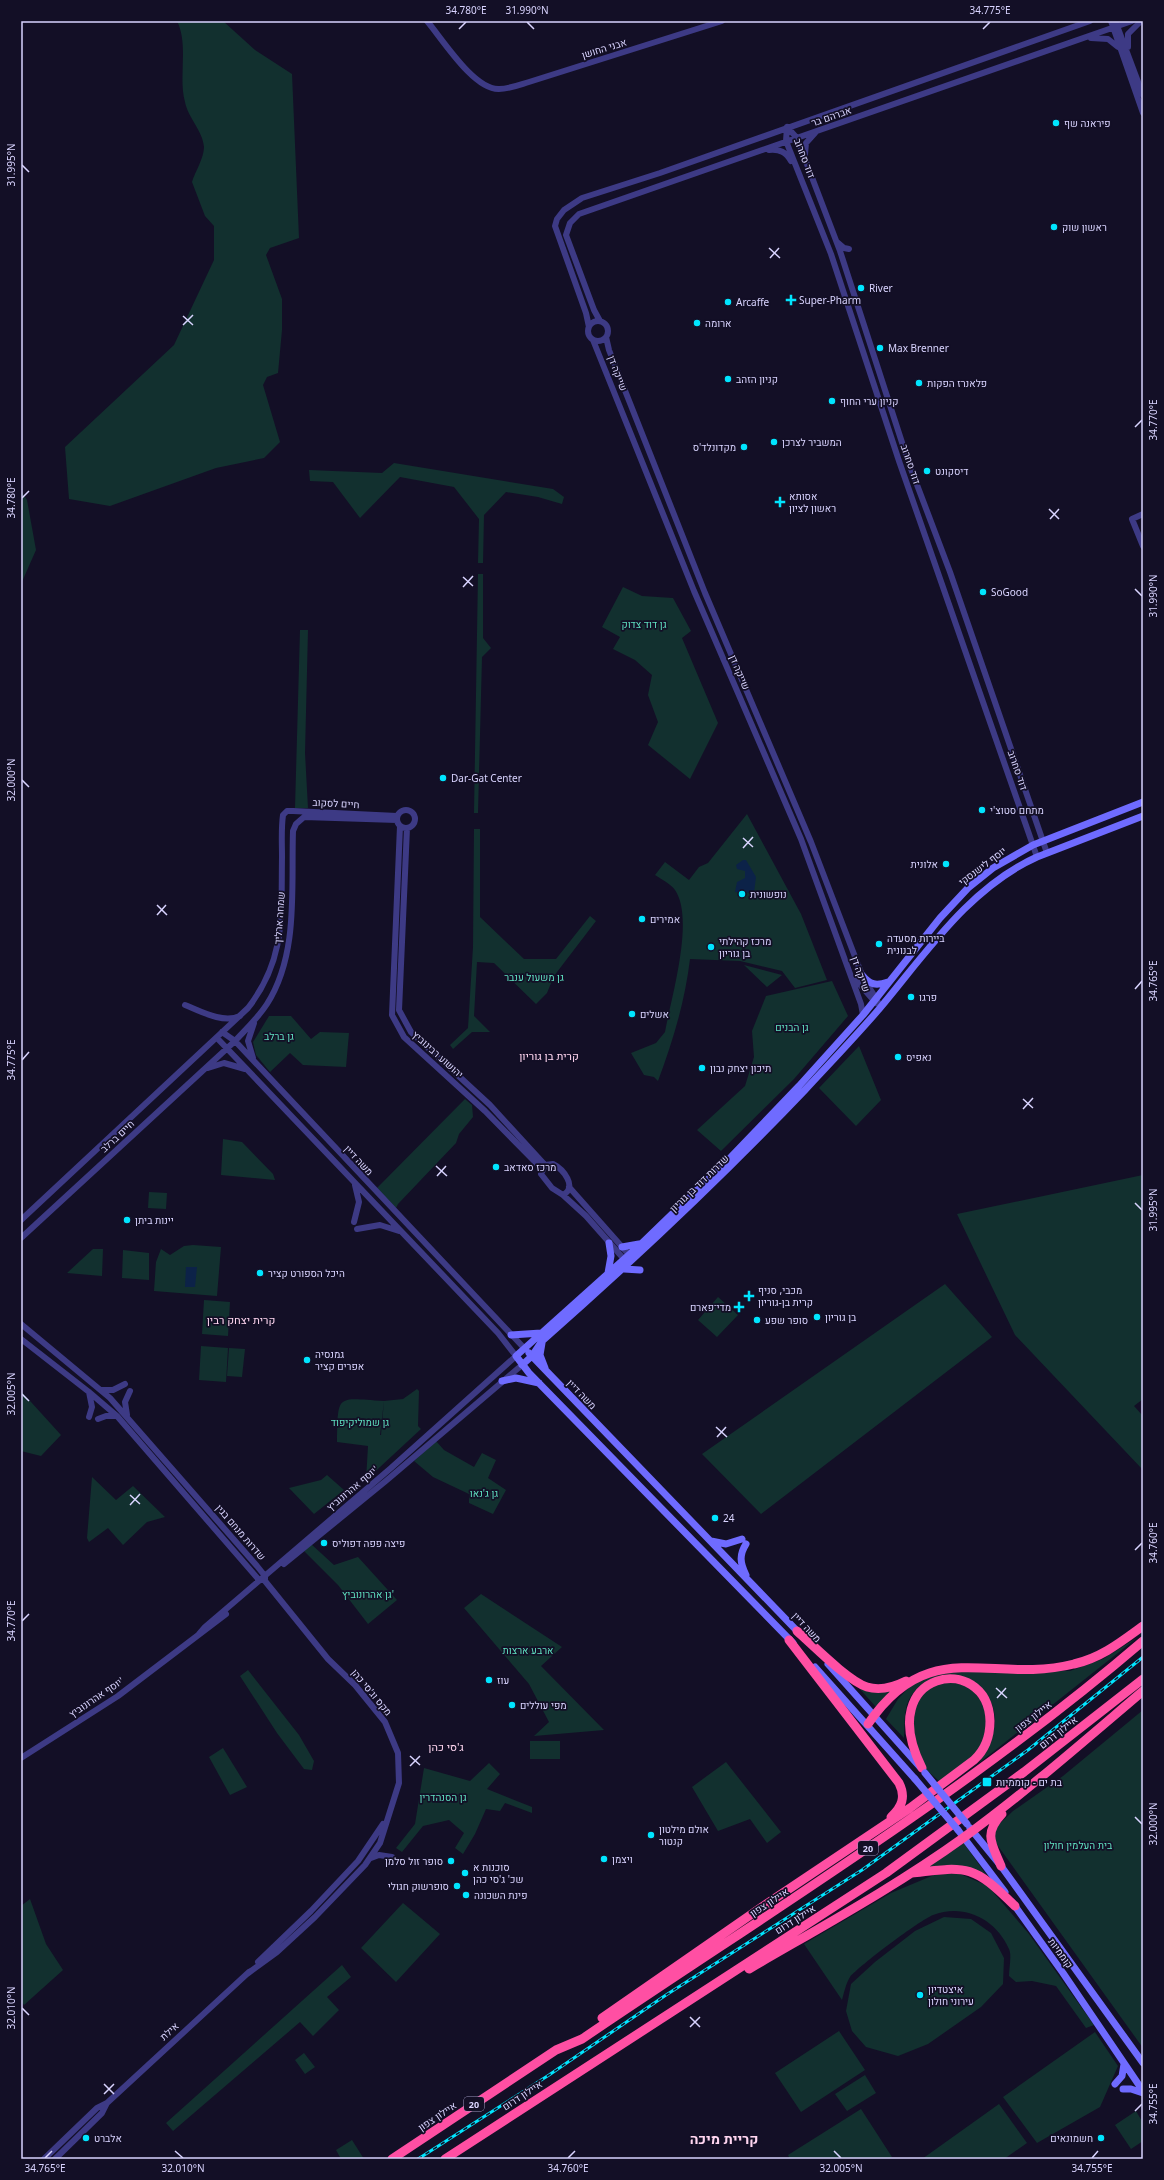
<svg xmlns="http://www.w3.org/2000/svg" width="1164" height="2180" viewBox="0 0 1164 2180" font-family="'Noto Sans',Heebo,sans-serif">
  <rect width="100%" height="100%" fill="#130f26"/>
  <!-- green -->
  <path fill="#12302f" d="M177,21H223L255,50L292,74L299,238L270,248L266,255L282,299V330L278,373L267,377L263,385L280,442L264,458L216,468L110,506L69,499L65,447L174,345L214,260V226L205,216L192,182C195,172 204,158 204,147C203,131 188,118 185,102C178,77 189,45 177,21Z
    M394,463L553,489L564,497L562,504L538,497L506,492L484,515L483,563H478L479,519L454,487L400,477L360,518L333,482L310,481L309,470L382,473Z
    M21,491L27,500L36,550L21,584Z
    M478,574H483V638L491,648L482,657L478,813H474Z
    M623,587L642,596L673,598L691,631L682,638L718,723L690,779L648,745L658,722L648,695L652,675L635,660L613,649L620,637L602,627Z
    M300,630H308L305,753L308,808H295Z
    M747,814L801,914L827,980L795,988L782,971L740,961L690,959C685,1001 673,1041 658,1081L654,1077L644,1075L631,1053L656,1043L665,1032C671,998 695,919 675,890C671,884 661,879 655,875L665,862L689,880L699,867L708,863Z
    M474,829H480V917L524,959H556L590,916L596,921L554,976L547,993L536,1004L494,963L477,962L474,1016L490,1032H472L453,1049L450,1045L468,1028L473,947Z
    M744,965L782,975L767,987Z
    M832,981L848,1016L794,1079L721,1151L697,1130L745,1086L754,1057L752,1031L766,996Z
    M269,1016H291L311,1039L320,1032L349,1033L346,1067L303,1065L290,1053L270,1072L256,1055L253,1042Z
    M859,1046L881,1100L856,1126L819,1088Z
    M465,1099L472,1105L473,1117L459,1134L456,1143L398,1204L396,1208L377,1188Z
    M223,1139L242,1142L273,1174L275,1180L221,1175Z
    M1143,1175V1399L1134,1406L1143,1416V1470L1015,1335L957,1214Z
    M149,1192L167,1193L166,1209L148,1208Z
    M193,1245L221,1247L217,1296L154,1291L156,1262L161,1249L170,1255L184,1246Z
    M93,1249H103L102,1276L67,1273Z
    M123,1250L149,1253V1280L122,1278Z
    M945,1284L992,1337L761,1514L702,1454Z
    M718,1297L738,1315L717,1337L698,1320Z
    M204,1300L230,1302L228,1336L202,1334Z
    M201,1346L228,1348L226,1382L199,1380Z
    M229,1348L245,1349L242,1377L227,1376Z
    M417,1389L419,1391L418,1426L421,1429L366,1480L368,1446L337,1442C338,1393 336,1398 384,1401L380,1435H381L384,1401L403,1399Z
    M21,1391L61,1435L41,1456L21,1451Z
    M436,1441L444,1450L474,1467L482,1453L496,1460L488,1478L506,1490L493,1514L469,1503V1494L433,1477L414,1461Z
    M327,1475L344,1490L314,1514L289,1488L321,1480Z
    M92,1477L116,1500L133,1486L165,1517L147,1522L123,1545L108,1528L89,1542L87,1538Z
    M311,1544L334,1565L358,1557L397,1600L368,1624L338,1585L304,1551Z
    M481,1594L562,1647L541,1666L604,1730L534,1736L549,1722L529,1684L464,1608Z
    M1138,1637L979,1763C986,1750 995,1736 995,1720C994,1675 936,1659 911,1696C903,1708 905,1725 904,1738L886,1719L898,1699L914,1682L941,1671H1070L1103,1659Z
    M248,1670L299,1735L314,1761L312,1770L304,1769L277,1733L240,1676Z
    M952,1682C957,1684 965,1685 969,1688C990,1702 991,1736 976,1754C966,1765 951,1773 940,1782C935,1777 928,1772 924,1767C908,1743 906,1701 933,1686C938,1683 946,1683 952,1682Z
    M858,1687L892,1691L876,1707Z
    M1143,1710V2048L993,1839V1830L1013,1811L1063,1776Z
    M530,1741H560V1759H530Z
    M223,1748L247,1787L230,1795L209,1757Z
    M726,1762L781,1832L767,1843L750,1819L718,1831L692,1787Z
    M489,1763L500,1774L487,1789L532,1807V1813L505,1803L500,1811L486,1809L475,1834L463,1854L455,1848L464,1833L449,1820L423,1826L402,1852L396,1848L415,1824L424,1768L470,1781Z
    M963,1842L990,1880C965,1861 947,1862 918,1872Z
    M958,1873L988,1886L1029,1934L1094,2025L1086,2028L1056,1986L1032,1981L1016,1982L1009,1976C1009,1968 1012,1955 1009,1949C996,1919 964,1903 933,1915C920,1920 859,1966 850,1977C846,1983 844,1993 842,2000L804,1944L891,1893L934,1875Z
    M30,1899L46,1944L63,1970L24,2005L21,2001V1906Z
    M403,1903L440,1934L396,1982L361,1948Z
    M944,1917L971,1919L991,1933L1004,1958L1003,1984L981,2007L928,2044L898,2056L866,2047L852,2031L846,2011L851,1984L875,1962L915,1931Z
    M342,1965L351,1977L327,1997L339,2010L313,2036L300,2022L173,2131L166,2123Z
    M839,2031L865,2070L801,2112L775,2073Z
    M1095,2032L1118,2066L1100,2107L1037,2143L1003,2097Z
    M304,2053L315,2067L305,2074L295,2060Z
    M865,2075L876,2093L847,2111L835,2094Z
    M999,2104L1027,2143L1004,2159H922Z
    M861,2109L892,2157L888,2159H790L788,2155Z
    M1136,2111L1143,2123V2141L1131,2149L1115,2125Z
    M352,2140L364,2159H341L336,2150Z"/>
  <!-- water -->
  <path fill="#0c2248" d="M743,860H746L756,877L754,893L735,892L737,882L745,878V871L737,869L736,865Z
    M186,1267H197L195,1287H185Z"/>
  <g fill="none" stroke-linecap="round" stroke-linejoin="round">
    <!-- tertiary -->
    <path stroke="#3d3a85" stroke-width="6" d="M427,21C443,40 474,90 499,89C509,89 519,85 529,82L722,21
      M1111,21L1143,113
      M1116,23L1143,95
      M1091,38L1108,39L1118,47
      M1128,47V34L1141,21
      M787,127L786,141L831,254L899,461L1037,857
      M787,127L797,138L840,251L908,461L950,572L1047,853
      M769,150C780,149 786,152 791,161
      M805,154L806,143L815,133
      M837,242L844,248L849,249
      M588 331a10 10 0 1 1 20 0a10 10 0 1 1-20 0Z
      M600,321L594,310L566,235L570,223L579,214L1132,21
      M589,327L586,313L555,226L557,219L564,210L582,198L660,173L1090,21
      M606,337L609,350L705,593L811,842L862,975C867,987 876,995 880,1007
      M593,340L694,591L801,839L861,1004L863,1015
      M1143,514L1132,519L1143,546
      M397 819a9 9 0 1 1 18 0a9 9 0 1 1-18 0Z
      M400,826L392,1015L404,1037L485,1111L542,1169
      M407,828L399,1010L411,1032L490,1105L545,1165
      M856,980L876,1003
      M185,1005C200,1011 223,1024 240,1016
      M222,1032L235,1041L525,1349
      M253,1058L248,1041L254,1023
      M208,1068L224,1063L245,1069
      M553,1164C563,1169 578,1187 563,1195L552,1188L541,1174L545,1165Z
      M569,1187L631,1257
      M563,1195L586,1216L623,1258L628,1259
      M21,1220L248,1008C286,959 281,916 282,857C282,843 281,829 283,815L287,811H293L397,816
      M354,1222L359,1202L355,1185
      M357,1229L380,1225L399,1231
      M21,1238L235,1041C246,1029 258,1018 267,1004C299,954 291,887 293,831L296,824L304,817L397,820
      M21,1324L110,1398L257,1566L265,1576V1579
      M21,1339L89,1392L117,1416L259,1580H263
      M101,1390H113L125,1384
      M127,1415L125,1402L130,1391
      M89,1417L92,1407L89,1392
      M98,1419L106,1416H117
      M284,1564L387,1480L522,1365
      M199,1634L205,1627L391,1468L516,1356L498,1333L217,1038
      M21,1758L118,1696L226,1614
      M371,1858L379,1855L392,1857
      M258,1962L311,1911L358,1861L383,1824
      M247,1974L277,1952L315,1917L365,1865L380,1843L399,1783L398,1753L385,1722L355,1685L328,1659L265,1581
      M44,2159L97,2108L107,2103L249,1972
      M55,2159L102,2113L107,2103"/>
    <!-- secondary -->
    <path stroke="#6f6bff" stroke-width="7" d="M862,975C870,985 876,986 888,982
      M622,1247L639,1244
      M624,1269L640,1270
      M608,1273L611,1256L609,1243
      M511,1335L541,1333
      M542,1343L540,1355L545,1368
      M529,1353L801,1635
      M522,1365L532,1356L542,1341C633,1261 721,1178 805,1090C830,1063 856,1036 880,1008C926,953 970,887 1037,857L1143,816
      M502,1381L516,1378L539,1383
      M711,1541L726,1544L742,1539
      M746,1544C739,1555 740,1563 746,1575
      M793,1643L529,1373L516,1356L641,1244L731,1157L799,1086L863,1015L940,918L968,888L993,868L1033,845L1143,802
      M828,1664L920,1767
      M815,1667L915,1779
      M970,1828L1001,1866L1143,2063
      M958,1830L1005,1892
      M1012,1902L1063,1973L1143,2091
      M1115,2084L1122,2076L1124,2064
      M1123,2089H1131L1143,2093"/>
    <!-- motorway -->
    <path stroke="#ff4fa3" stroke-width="9" d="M797,1631C813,1645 848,1681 867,1687C880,1691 894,1687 906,1681
      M789,1640L899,1783C906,1797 902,1807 891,1817
      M868,1724C930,1633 990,1685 1074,1664C1101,1658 1121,1642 1143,1626
      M1001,1866C992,1844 983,1834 1002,1814
      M912,1873C969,1866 973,1865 1015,1906
      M749,1969C821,1927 895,1887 963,1838C1026,1792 1084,1741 1143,1691
      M602,2018L762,1907L910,1808L974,1760C985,1750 990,1736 990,1721C988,1651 872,1669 922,1768
      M392,2159L556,2050L582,2039C772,1910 968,1791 1143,1641
      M445,2159L886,1873L1024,1772L1143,1679"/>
    <!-- rail casing -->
    <g stroke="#00e5ff" stroke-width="3">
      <path id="rail" d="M418,2159L549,2075L666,1995L862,1870L1028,1750L1143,1657"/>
    </g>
    <!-- rail -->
    <use href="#rail" stroke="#130f26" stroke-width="1.5" stroke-dasharray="4.5" stroke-linecap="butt"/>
    <!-- secondary-bridge -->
    <path stroke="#6f6bff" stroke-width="7" d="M925,1773L967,1824
      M915,1779L958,1830"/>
  </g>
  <!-- ticks -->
  <path fill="none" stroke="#d9d4ff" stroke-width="1.5" d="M527,22L534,29M459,29L466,22M983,29L990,22M22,165L29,172M769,248L780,258M770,258L779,248M183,316L193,325M183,325L193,315M1135,427L1142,420M22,498L29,491M1049,509L1059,519M1050,519L1059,509M463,577L473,586M463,587L473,576M1135,589L1142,596M22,780L29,787M743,838L753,847M743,848L753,837M157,905L167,915M157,915L166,905M1135,989L1142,981M22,1060L29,1052M1023,1099L1033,1108M1023,1109L1033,1098M436,1166L447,1176M437,1176L446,1166M1135,1203L1142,1210M22,1394L29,1401M716,1427L727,1437M717,1437L726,1427M130,1495L140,1504M130,1505L140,1494M1135,1550L1142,1543M22,1621L29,1614M996,1688L1007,1698M997,1698L1006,1688M410,1756L420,1765M410,1766L420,1756M1135,1817L1142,1824M22,2008L29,2015M690,2017L700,2027M690,2027L700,2017M104,2084L114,2094M104,2094L114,2084M1135,2111L1142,2104M175,2151L183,2158M834,2151L841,2158M45,2158L52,2151M568,2158L575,2151M1092,2158L1098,2151"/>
  <!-- markers -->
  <g fill="#00e5ff" stroke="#130f26" stroke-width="1.5">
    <circle cx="1056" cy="123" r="4"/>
    <circle cx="1054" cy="227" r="4"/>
    <circle cx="861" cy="288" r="4"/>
    <path d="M789 294h4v4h4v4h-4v4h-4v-4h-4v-4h4z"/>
    <circle cx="728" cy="302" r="4"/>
    <circle cx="697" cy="323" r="4"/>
    <circle cx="880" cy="348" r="4"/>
    <circle cx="728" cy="379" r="4"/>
    <circle cx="919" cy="383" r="4"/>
    <circle cx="832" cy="401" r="4"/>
    <circle cx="774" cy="442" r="4"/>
    <circle cx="744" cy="447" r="4"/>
    <circle cx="927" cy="471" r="4"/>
    <path d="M778 496h4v4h4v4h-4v4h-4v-4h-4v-4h4z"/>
    <circle cx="983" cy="592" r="4"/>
    <circle cx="443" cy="778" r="4"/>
    <circle cx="982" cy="810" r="4"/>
    <circle cx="946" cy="864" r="4"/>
    <circle cx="742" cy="894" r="4"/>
    <circle cx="642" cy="919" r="4"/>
    <circle cx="879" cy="944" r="4"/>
    <circle cx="711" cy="947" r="4"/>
    <circle cx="911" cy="997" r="4"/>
    <circle cx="632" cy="1014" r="4"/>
    <circle cx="898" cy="1057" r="4"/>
    <circle cx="702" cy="1068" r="4"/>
    <circle cx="496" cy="1167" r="4"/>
    <circle cx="127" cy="1220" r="4"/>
    <circle cx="260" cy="1273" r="4"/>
    <path d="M747 1290h4v4h4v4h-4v4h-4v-4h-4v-4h4z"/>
    <path d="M737 1301h4v4h4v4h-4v4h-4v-4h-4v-4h4z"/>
    <circle cx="817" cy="1317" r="4"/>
    <circle cx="757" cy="1320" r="4"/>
    <circle cx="307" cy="1360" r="4"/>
    <circle cx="715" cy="1518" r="4"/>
    <circle cx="324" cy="1543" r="4"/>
    <circle cx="489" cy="1680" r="4"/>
    <circle cx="512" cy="1705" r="4"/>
    <rect x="982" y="1777" width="10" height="10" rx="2"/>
    <circle cx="651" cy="1835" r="4"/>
    <circle cx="604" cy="1859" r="4"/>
    <circle cx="451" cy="1861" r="4"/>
    <circle cx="465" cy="1873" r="4"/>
    <circle cx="457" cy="1886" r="4"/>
    <circle cx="466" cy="1895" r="4"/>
    <circle cx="920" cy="1995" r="4"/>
    <circle cx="86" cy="2138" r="4"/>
    <circle cx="1101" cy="2138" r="4"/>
  </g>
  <g text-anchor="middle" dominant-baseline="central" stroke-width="3.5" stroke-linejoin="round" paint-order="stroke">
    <!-- shield labels -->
    <g fill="#130f26" stroke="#9e99be" stroke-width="1">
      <rect x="858" y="1841" width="20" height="14" rx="3"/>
      <rect x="464" y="2097" width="20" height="14" rx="3"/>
    </g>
    <g font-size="9" font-weight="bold" fill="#d9d4ff">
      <text x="868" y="1848">20</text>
      <text x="474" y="2104">20</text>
    </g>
    <!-- street labels -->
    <g font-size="10" fill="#d9d4ff" stroke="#130f26">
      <text transform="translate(604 48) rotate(-17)">אבני החושן</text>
      <text transform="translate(831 116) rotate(-19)">אברהם בר</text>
      <text transform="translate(805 158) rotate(69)">דוד סחרוב</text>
      <text transform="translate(618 373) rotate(69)">שייקה דן</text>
      <text transform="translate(911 464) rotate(71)">דוד סחרוב</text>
      <text transform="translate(740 672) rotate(67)">שייקה דן</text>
      <text transform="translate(1018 770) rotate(71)">דוד סחרוב</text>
      <text transform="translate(336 803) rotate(3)">חיים לסקוב</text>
      <text transform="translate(982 866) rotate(-37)">יוסף לישנסקי</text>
      <text transform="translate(279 918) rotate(-86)">שמחה ארליך</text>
      <text transform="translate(861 974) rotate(70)">שייקה דן</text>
      <text transform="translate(438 1054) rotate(42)">יהושוע רבינוביץ</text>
      <text transform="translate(117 1136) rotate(-43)">חיים ברלב</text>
      <text transform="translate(359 1160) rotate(47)">משה דיין</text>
      <text transform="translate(699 1183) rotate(-44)">שדרות דוד בן גוריון</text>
      <text transform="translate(582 1394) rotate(46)">משה דיין</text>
      <text transform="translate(352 1488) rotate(-40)">יוסף אהרונוביץ'</text>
      <text transform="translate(241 1532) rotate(49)">שדרות מנחם בגין</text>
      <text transform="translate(807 1627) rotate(47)">משה דיין</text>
      <text transform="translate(372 1692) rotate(50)">מקס וג'סי כהן</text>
      <text transform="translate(96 1697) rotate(-34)">יוסף אהרונוביץ'</text>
      <text transform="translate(1033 1716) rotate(-38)">איילון צפון</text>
      <text transform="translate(1058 1732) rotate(-38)">איילון דרום</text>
      <text transform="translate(769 1902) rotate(-33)">איילון צפון</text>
      <text transform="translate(795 1919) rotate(-32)">איילון דרום</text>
      <text transform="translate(1061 1953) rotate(54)">קוממיות</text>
      <text transform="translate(169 2031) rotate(-43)">אילת</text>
      <text transform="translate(522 2095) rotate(-33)">איילון דרום</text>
      <text transform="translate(437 2116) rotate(-34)">איילון צפון</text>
    </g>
    <!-- poi labels -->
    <g font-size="10" fill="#d9d4ff" stroke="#130f26" text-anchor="start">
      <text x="1064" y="123">פיראנה שף</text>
      <text x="1062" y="227">ראשון שוק</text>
      <text x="869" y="288">River</text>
      <text x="799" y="300">Super-Pharm</text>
      <text x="736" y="302">Arcaffe</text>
      <text x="705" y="323">ארומה</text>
      <text x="888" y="348">Max Brenner</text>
      <text x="736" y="379">קניון הזהב</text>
      <text x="927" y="383">פלאנרז הפקות</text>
      <text x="840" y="401">קניון ערי החוף</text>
      <text x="782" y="442">המשביר לצרכן</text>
      <text x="736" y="447" text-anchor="end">מקדונלד'ס</text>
      <text x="935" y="471">דיסקונט</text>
      <text x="789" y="496">אסותא<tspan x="789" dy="12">ראשון לציון</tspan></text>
      <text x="991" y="592">SoGood</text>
      <text x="451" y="778">Dar-Gat Center</text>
      <text x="990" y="810">מתחם סטוצ'י</text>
      <text x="938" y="864" text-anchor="end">אלונית</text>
      <text x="750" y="894">נופשונית</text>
      <text x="650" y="919">אמירים</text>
      <text x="887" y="938">ביירות מסעדה<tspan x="887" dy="12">לבנונית</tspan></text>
      <text x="719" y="941">מרכז קהילתי<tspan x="719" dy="12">בן גוריון</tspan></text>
      <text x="919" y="997">פרגו</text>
      <text x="640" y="1014">אשלים</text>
      <text x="906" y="1057">נאפיס</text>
      <text x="710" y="1068">תיכון יצחק נבון</text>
      <text x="504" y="1167">מרכז סאדאב</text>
      <text x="135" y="1220">יינות ביתן</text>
      <text x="268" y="1273">היכל הספורט קציר</text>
      <text x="758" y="1290">מכבי, סניף<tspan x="758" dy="12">קרית בן-גוריון</tspan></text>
      <text x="731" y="1307" text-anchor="end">מדי־פארם</text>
      <text x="825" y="1317">בן גוריון</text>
      <text x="765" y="1320">סופר שפע</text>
      <text x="315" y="1354">גמנסיה<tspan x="315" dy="12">אפרים קציר</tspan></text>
      <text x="723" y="1518">24</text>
      <text x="332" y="1543">פיצה פפה דפוליס</text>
      <text x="497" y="1680">עוז</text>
      <text x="520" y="1705">מפי עוללים</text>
      <text x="996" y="1782">בת ים - קוממיות</text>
      <text x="659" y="1829">אולם מילטון<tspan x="659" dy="12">קנטור</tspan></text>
      <text x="612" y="1859">ויצמן</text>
      <text x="443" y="1861" text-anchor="end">סופר זול סלמן</text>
      <text x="473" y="1867">סוכנות א<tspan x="473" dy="12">שכ' ג'סי כהן</tspan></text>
      <text x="449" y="1886" text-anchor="end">סופרשוק חגולי</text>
      <text x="474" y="1895">פינת השכונה</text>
      <text x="928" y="1989">איצטדיון<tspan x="928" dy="12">עירוני חולון</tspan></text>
      <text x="94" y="2138">אלברט</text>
      <text x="1093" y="2138" text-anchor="end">חשמונאים</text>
    </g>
    <!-- park labels -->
    <g font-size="10" fill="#5fe0c0" stroke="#130f26">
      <text x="644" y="624">גן דוד צדוק</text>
      <text x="534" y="977">גן משעול ענבר</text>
      <text x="792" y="1027">גן הבנים</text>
      <text x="279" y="1036">גן ברלב</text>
      <text x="360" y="1422">גן שמוליקיפוד</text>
      <text x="484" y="1493">גן ג'נאו</text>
      <text x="368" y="1594">גן אהרונוביץ'</text>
      <text x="528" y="1650">ארבע ארצות</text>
      <text x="443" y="1797">גן הסנהדרין</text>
      <text x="1078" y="1845">בית העלמין חולון</text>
    </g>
    <!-- neighbourhood labels -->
    <g font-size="11" fill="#ffd6f0" stroke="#130f26">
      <text x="549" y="1055">קרית בן גוריון</text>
      <text x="241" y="1319">קרית יצחק רבין</text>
      <text x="446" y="1746">ג'סי כהן</text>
    </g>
    <!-- district labels -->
    <g font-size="14" font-weight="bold" fill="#ffd6f0" stroke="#130f26">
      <text x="724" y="2138">קריית מיכה</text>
    </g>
  </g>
  <!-- border -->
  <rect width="1164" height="2180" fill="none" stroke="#130f26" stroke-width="44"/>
  <rect x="22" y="22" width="1120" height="2136" fill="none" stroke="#d9d4ff" stroke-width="1.5"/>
  <g font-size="10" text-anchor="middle" fill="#d9d4ff">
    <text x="466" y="14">34.780°E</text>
    <text x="527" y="14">31.990°N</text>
    <text x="990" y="14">34.775°E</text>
    <text transform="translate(11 165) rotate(-90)" y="4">31.995°N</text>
    <text transform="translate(1153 420) rotate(-90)" y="4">34.770°E</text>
    <text transform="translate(11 498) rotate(-90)" y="4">34.780°E</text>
    <text transform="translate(1153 596) rotate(-90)" y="4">31.990°N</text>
    <text transform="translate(11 780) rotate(-90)" y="4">32.000°N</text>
    <text transform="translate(1153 981) rotate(-90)" y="4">34.765°E</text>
    <text transform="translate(11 1060) rotate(-90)" y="4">34.775°E</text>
    <text transform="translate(1153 1210) rotate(-90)" y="4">31.995°N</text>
    <text transform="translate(11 1394) rotate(-90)" y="4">32.005°N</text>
    <text transform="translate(1153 1543) rotate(-90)" y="4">34.760°E</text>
    <text transform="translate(11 1621) rotate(-90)" y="4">34.770°E</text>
    <text transform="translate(1153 1824) rotate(-90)" y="4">32.000°N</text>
    <text transform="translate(11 2008) rotate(-90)" y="4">32.010°N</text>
    <text transform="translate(1153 2104) rotate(-90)" y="4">34.755°E</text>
    <text x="45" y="2172">34.765°E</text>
    <text x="183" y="2172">32.010°N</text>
    <text x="568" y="2172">34.760°E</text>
    <text x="841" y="2172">32.005°N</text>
    <text x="1092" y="2172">34.755°E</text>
  </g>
</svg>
